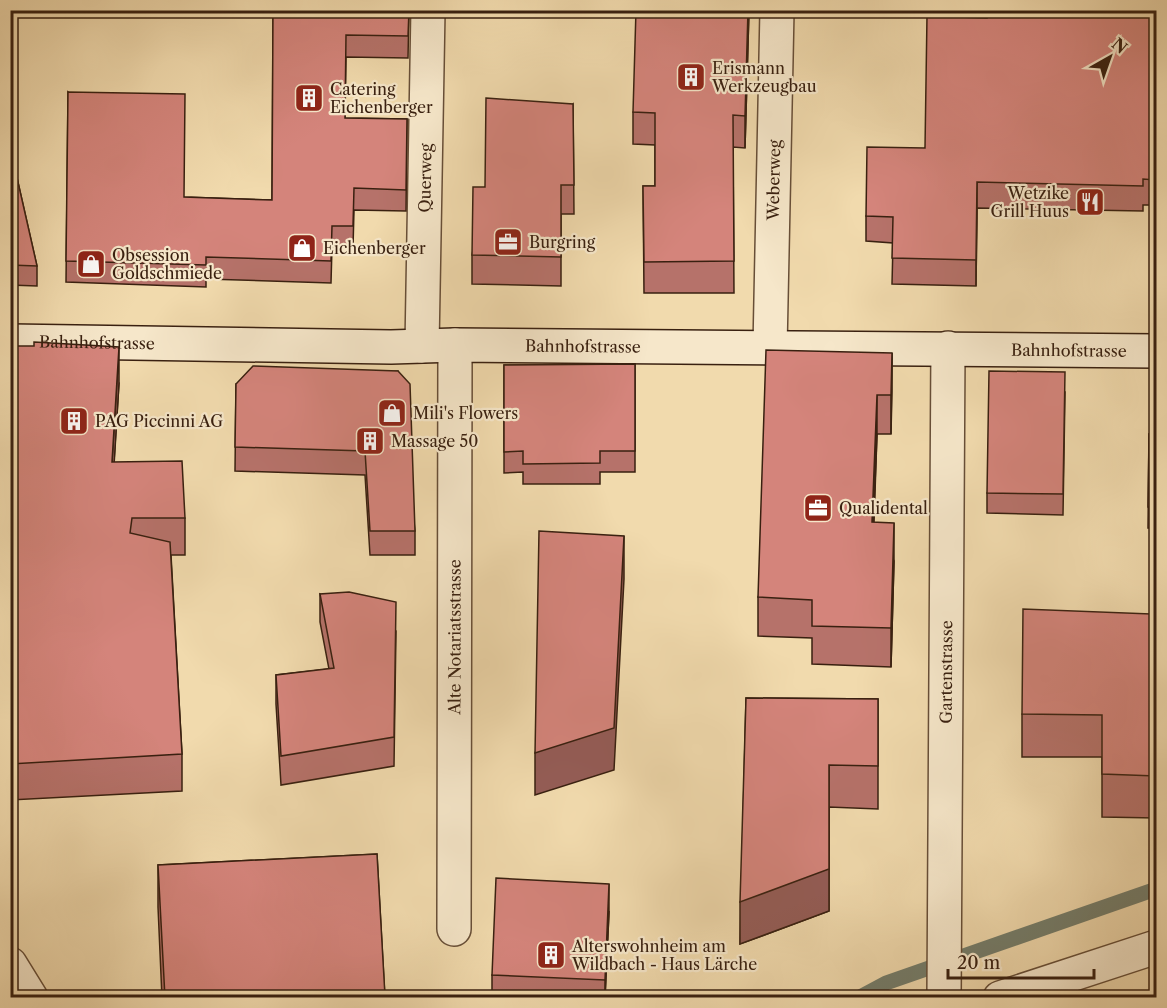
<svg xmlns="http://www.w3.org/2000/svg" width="1167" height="1008" viewBox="0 0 1167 1008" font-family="'Libre Caslon Text',serif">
  <rect width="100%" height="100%" fill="#f1daad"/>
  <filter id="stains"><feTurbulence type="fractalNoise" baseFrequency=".00333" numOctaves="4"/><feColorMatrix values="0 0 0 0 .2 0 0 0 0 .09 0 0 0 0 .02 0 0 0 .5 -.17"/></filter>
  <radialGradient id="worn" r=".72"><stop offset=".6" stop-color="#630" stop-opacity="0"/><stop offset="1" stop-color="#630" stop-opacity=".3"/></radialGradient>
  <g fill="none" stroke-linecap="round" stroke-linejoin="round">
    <!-- stream -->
    <path stroke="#747d6b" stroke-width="15" d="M858,998L886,983L1156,889"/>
    <!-- street casing -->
    <g stroke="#674e37" stroke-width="36">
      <g id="street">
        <path id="s1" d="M422,346L428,10"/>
        <path id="s2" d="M770,348L777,10"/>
        <path id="s3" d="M454,929L455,345"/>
        <path d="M10,964L31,998"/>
        <path id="s4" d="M944,998L948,348"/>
        <path d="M1000,998L1156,947"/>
      </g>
    </g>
    <!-- secondary casing -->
    <g stroke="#392010" stroke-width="36">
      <g id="secondary">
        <path id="s5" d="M10,341L391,347L455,345L1156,351"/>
      </g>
    </g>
    <!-- street -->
    <use href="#street" stroke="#f6e7ca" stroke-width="33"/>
    <!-- secondary -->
    <use href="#secondary" stroke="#f6e7ca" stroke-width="33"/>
  </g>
  <!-- wall -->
  <path fill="#b6726a" stroke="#392010" stroke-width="1.5" d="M273,10H409L408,58L346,57L345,118L407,119L406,211L354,210L353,248L332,247L331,283L206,279V287L66,282L68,92L184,197L272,200Z
    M749,10L745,148L733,147L734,293H644L643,186H655V145L633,144V112Z
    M1032,12L1156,14V205H1143V211L977,208L976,286L892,284L893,243L866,241V216L925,148L987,18Z
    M573,104L574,214H561V286L472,284V255L485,187Z
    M10,147L37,266V286L10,285Z
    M10,346L119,383L114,462L185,518V555H171L182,754V791L10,800Z
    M892,353L891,434H877L874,522L894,561L891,667L812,664V638L758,636V597Z
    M635,364V472H600V484H523V472L504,473V365Z
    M398,371L415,531V555H370L365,475L235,471L236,384Z
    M1065,393L1063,515L987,513V493Z
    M1149,434H1156V528H1148Z
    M1156,575V818L1102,817V757H1022V714L1151,614Z
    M320,594L396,631L394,766L281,785L276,704V675L329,669L320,622Z
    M746,698L878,699V809L829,807V911L740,944Z
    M377,854L385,998H162L158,907V865Z
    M609,912L605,998H492V975Z"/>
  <!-- shaded-wall -->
  <path fill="#945c56" stroke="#392010" stroke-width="1.5" d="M748,10H749L745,148V116Z
    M977,182V208L976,286V260Z
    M119,347V383L112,499V462Z
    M892,353V392L891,434V395Z
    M877,395V434L872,561V522Z
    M894,523V561L891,667V628Z
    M624,536V579L614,770L535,795V753Z
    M829,765V911L740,944V902Z
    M609,884V912L605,998V980Z"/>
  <!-- building -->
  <path fill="#d4847b" stroke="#392010" stroke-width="1.5" d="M273,10H409L408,36L346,35L345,118L407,119L406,190L354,188L353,226H332L331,261L206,257V265L66,261L68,92L185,94L184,197L272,200Z
    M636,10H748L745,116L733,115L734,261L644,262L643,186H655V113L633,112Z
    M987,10H1032V12L1156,14V180L1143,179V186L977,182L976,260L892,258L893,217L866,216L867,147L925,148L927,16L987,18Z
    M486,98L573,104L574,185H561V257L472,255L473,187H485Z
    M10,147L37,266L10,265Z
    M34,342L119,347L112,462L182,461L185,518H132L130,533L170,542L182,754L10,764V346H34Z
    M766,350L892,353L891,395H877L872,522L894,523L891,628L812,626V600L758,597Z
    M635,364V451H600V463L523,464V451L504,452V365Z
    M253,366L398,371L410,384L415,531H370L365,451L235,447L236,384Z
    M989,371L1065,372L1063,494L987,493Z
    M1149,434H1156V507H1148Z
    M539,531L624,536L614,728L535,753Z
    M1156,575V776L1102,774V715L1022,714L1023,609L1151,614V585Z
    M349,592L396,602L394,737L281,756L276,675L334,668L320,594Z
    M746,698L878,699V766L829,765V869L740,902Z
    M377,854L385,996L346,998H165L158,865Z
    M496,878L609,884L605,980L492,975Z
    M1141,993H1156V998H1140Z"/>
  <!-- icons -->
  <defs>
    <g id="building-square" transform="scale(1.5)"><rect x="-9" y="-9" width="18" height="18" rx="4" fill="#8f2418" stroke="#f6e7ca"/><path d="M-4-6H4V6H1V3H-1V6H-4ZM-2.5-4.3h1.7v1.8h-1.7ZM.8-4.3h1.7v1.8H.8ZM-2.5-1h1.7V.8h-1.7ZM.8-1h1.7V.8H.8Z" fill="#fff"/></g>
    <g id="restaurant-square" transform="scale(1.5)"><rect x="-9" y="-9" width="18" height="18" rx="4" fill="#8f2418" stroke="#f6e7ca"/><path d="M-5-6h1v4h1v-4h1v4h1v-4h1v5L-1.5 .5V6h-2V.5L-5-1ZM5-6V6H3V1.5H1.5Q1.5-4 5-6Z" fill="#fff"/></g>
    <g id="office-square" transform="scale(1.5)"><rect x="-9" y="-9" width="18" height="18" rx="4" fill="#8f2418" stroke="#f6e7ca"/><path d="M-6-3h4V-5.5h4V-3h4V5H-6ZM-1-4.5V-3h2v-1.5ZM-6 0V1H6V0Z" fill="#fff"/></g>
    <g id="shop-square" transform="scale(1.5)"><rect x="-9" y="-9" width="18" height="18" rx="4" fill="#8f2418" stroke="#f6e7ca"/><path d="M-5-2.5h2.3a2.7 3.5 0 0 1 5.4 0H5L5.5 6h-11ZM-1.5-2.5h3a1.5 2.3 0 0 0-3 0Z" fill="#fff"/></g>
  </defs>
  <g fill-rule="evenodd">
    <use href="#building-square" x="691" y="77"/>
    <use href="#building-square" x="309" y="98"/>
    <use href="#restaurant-square" x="1090" y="202"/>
    <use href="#office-square" x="508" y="242"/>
    <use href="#shop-square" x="302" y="248"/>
    <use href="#shop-square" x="91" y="264"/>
    <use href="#shop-square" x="392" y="413"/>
    <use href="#building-square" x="74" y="421"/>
    <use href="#building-square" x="370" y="441"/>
    <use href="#office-square" x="818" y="508"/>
    <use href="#building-square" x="551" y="955"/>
  </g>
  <g text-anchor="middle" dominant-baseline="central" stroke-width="4.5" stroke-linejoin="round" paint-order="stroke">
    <!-- poi labels -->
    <g font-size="16" fill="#392010" stroke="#f6e7ca" text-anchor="start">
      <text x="712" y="68">Erismann<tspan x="712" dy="18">Werkzeugbau</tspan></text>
      <text x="330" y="89">Catering<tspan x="330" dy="18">Eichenberger</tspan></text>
      <text x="1069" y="193" text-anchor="end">Wetzike<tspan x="1069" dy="18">Grill Huus</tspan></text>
      <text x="529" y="242">Burgring</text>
      <text x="323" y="248">Eichenberger</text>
      <text x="112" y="255">Obsession<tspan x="112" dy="18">Goldschmiede</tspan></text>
      <text x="413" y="413">Mili's Flowers</text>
      <text x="95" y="421">PAG Piccinni AG</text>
      <text x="391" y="441">Massage 50</text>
      <text x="839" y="508">Qualidental</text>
      <text x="572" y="946">Alterswohnheim am<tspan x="572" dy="18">Wildbach - Haus Lärche</tspan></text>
    </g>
    <!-- street labels -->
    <g font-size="16" fill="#392010" stroke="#f6e7ca">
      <text stroke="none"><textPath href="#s1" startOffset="168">Querweg</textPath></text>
      <text stroke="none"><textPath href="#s2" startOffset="168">Weberweg</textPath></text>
      <text stroke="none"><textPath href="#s5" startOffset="87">Bahnhofstrasse</textPath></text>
      <text stroke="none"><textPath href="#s5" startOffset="573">Bahnhofstrasse</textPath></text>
      <text stroke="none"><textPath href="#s5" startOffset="1059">Bahnhofstrasse</textPath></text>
      <text stroke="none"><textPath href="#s3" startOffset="292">Alte Notariatsstrasse</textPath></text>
      <text stroke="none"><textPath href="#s4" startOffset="326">Gartenstrasse</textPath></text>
    </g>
  </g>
  <!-- margin -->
  <rect width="1167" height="1008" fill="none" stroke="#f1daad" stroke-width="36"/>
  <rect x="12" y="12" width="1143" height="984" fill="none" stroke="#392010" stroke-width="3"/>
  <rect x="18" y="18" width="1131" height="972" fill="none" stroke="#392010" stroke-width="1.5"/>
  <!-- north arrow -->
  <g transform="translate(1110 57) rotate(40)" stroke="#f6e7ca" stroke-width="4.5" paint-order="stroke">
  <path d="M0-4.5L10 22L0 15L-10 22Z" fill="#392010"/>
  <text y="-9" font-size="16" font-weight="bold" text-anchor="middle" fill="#392010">N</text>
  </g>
  <!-- scale -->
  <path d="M948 969v9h146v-9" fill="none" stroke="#392010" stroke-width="3"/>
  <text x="957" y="969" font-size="18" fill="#392010" stroke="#f6e7ca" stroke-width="4.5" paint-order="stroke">20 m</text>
  <rect width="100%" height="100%" filter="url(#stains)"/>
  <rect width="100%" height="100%" fill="url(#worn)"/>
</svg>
